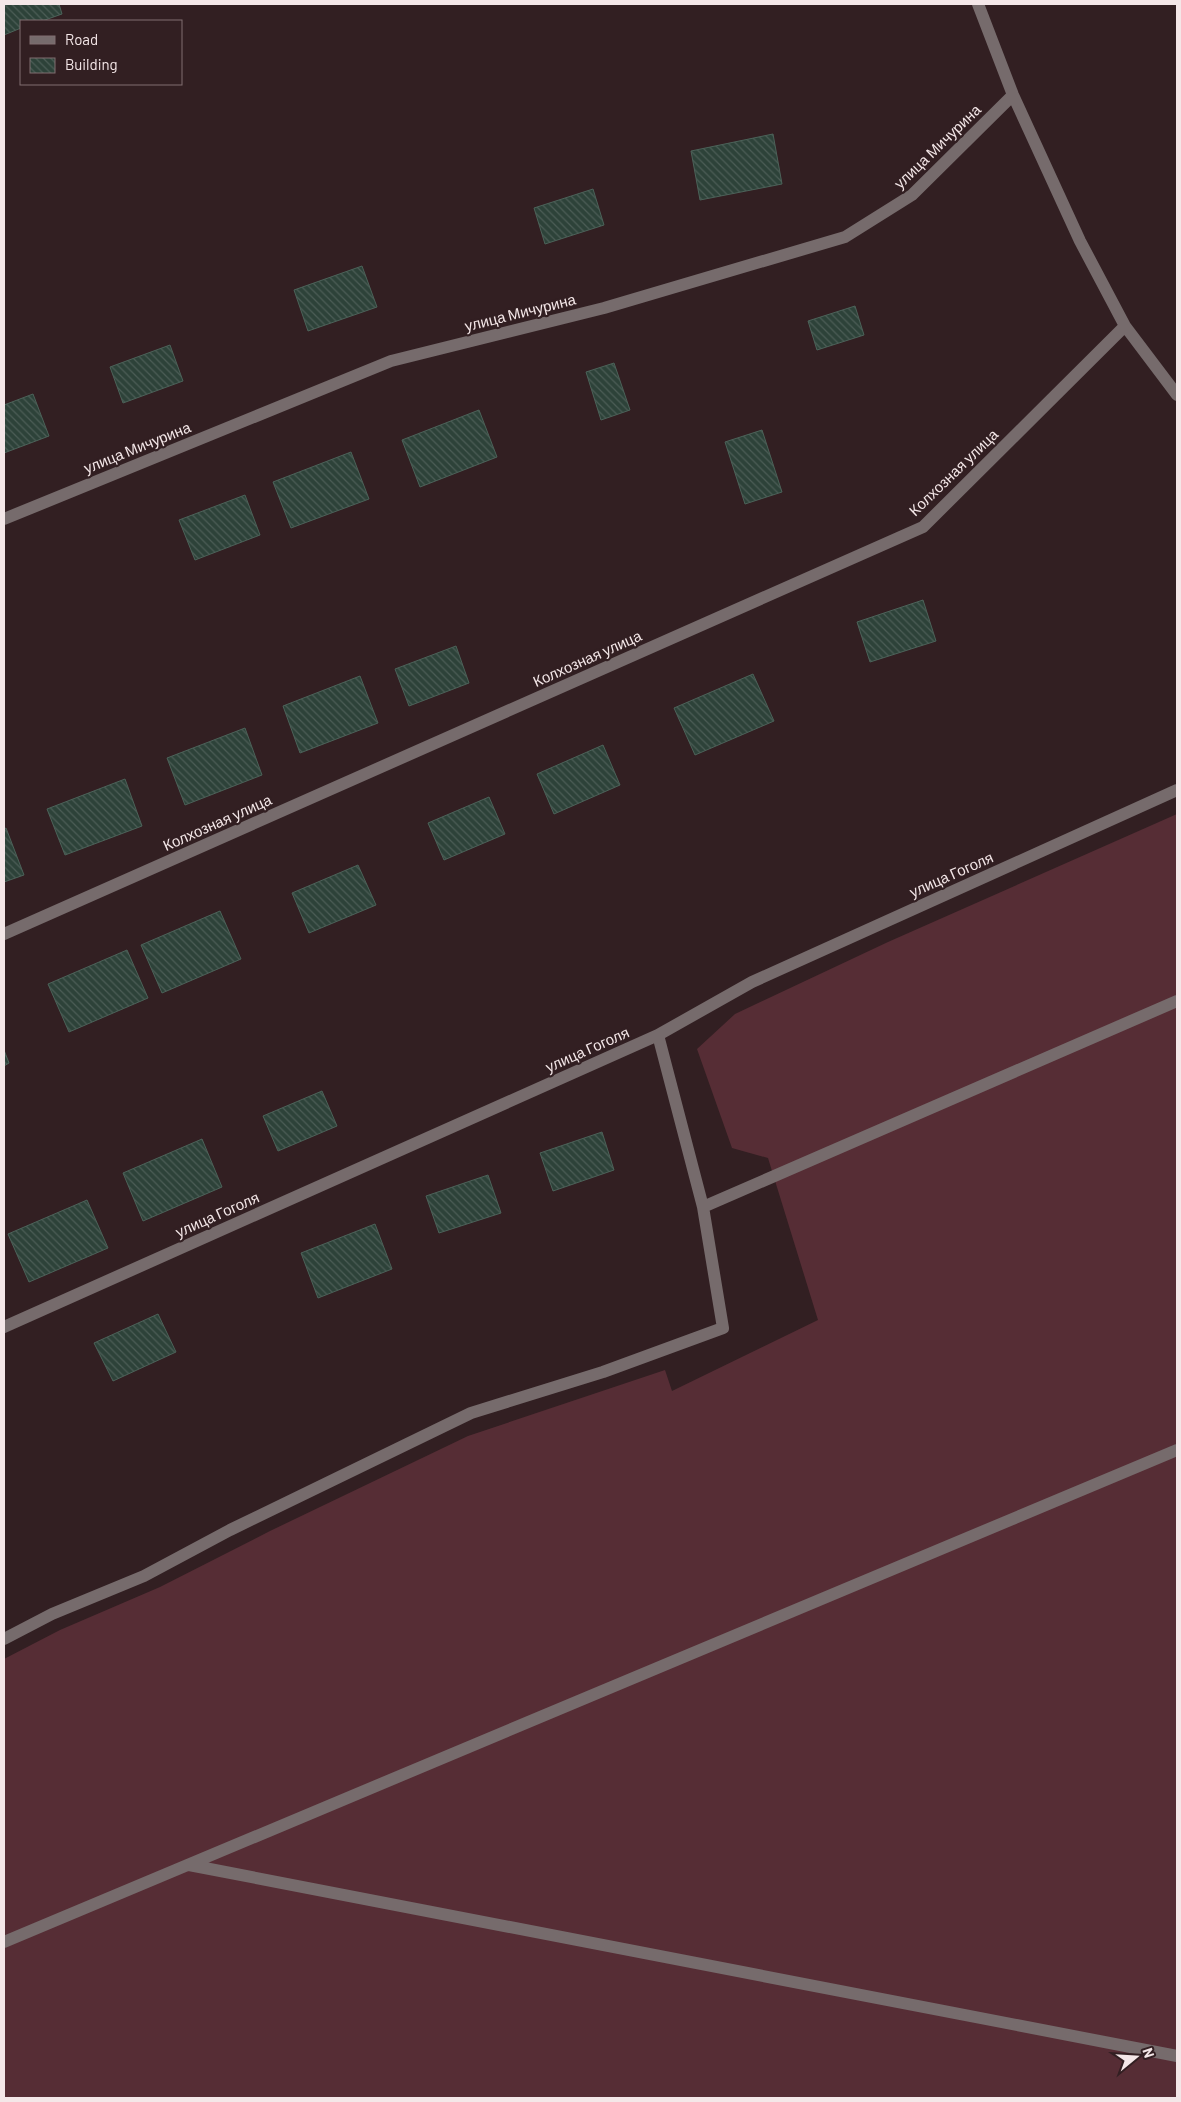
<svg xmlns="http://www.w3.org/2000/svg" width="1181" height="2102" viewBox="0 0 1181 2102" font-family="Barlow,sans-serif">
  <defs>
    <pattern id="building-back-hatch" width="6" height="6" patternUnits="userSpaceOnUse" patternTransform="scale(1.25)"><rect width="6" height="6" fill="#2d4239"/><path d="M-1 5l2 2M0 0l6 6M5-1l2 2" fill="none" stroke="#4c5d56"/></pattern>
  </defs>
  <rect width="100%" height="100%" fill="#321f22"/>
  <!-- garden -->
  <path fill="#562d35" d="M1177,814V2098H4V1659L60,1630L160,1587L270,1531L468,1436L665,1370L672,1391L818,1320L768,1158L732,1148L697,1049L735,1014L888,942Z"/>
  <!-- building -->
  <path fill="url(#building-back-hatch)" stroke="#4c6259" d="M4,4H59L62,14L42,21H21V28L4,35Z
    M773,134L782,184L700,200L691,151Z
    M593,189L604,225L545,244L534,208Z
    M362,266L377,307L308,331L294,290Z
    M855,306L864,335L817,350L808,321Z
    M170,345L183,381L123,403L110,367Z
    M614,363L630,410L601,420L586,372Z
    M33,394L49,436L4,453V405Z
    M479,410L497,457L420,487L402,440Z
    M762,430L782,492L745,504L725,442Z
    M351,452L369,499L291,528L273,482Z
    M245,495L260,535L195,560L179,520Z
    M923,600L936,641L870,662L857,622Z
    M456,646L469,683L409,706L395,669Z
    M753,674L774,721L695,755L674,708Z
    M360,676L378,723L300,753L283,706Z
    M245,728L262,775L185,805L167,758Z
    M603,745L620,785L554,814L537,774Z
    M125,779L142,826L65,855L47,809Z
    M489,797L505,834L444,860L428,823Z
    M6,828L24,875L4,882V829Z
    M358,865L376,905L309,933L292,893Z
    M220,911L241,959L162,993L141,945Z
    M127,950L148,998L69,1032L48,984Z
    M4,1050L9,1063L4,1066Z
    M322,1091L337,1126L278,1151L263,1116Z
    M602,1132L614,1170L553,1191L540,1153Z
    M202,1139L222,1187L143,1221L123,1173Z
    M488,1175L501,1213L439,1233L426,1196Z
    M87,1200L108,1248L29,1282L8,1234Z
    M375,1224L392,1269L318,1298L301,1253Z
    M158,1314L176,1352L113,1381L94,1343Z"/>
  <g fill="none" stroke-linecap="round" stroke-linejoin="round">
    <!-- minor -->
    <path stroke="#766b6c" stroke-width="12" d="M978,4L1013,95L1080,241L1125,326L1177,395
      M4,519L391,361L604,308L845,237L912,195L1013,95
      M4,934L923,527L1125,326
      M703,1207L1177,1001
      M4,1327L658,1035L752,982L1177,790
      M4,1639L52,1614L144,1576L230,1530L471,1413L603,1372L723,1328L703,1207L658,1035
      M189,1865L1177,2056
      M4,1942L1177,1450"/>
  </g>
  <g text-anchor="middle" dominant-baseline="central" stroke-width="4.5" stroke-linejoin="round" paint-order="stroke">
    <!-- street labels -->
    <g font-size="15" fill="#f4e7e8" stroke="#321f22">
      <text transform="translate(937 146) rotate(-44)">улица Мичурина</text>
      <text transform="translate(520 312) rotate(-14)">улица Мичурина</text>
      <text transform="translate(137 447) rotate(-22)">улица Мичурина</text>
      <text transform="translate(953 472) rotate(-44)">Колхозная улица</text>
      <text transform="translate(587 658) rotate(-24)">Колхозная улица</text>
      <text transform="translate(217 822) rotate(-24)">Колхозная улица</text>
      <text transform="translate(951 874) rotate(-24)">улица Гоголя</text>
      <text transform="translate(587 1049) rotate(-24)">улица Гоголя</text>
      <text transform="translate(217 1214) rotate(-24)">улица Гоголя</text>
    </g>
  </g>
  <!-- border -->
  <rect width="1181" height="2102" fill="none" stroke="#f4e7e8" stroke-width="10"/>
  <!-- legend -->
  <rect x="20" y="20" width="162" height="65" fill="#321f22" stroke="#806f71"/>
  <rect x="30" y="36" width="25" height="8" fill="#766b6c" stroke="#806f71"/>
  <text x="65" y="45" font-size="15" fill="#f4e7e8">Road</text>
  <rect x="30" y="58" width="25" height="15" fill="url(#building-back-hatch)" stroke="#806f71"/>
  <text x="65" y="70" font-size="15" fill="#f4e7e8">Building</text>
  <!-- north arrow -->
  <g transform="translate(1136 2057) rotate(72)" stroke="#321f22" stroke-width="4" paint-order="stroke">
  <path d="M0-4L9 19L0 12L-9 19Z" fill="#f4e7e8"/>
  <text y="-8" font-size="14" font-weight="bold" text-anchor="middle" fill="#f4e7e8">N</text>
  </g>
</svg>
